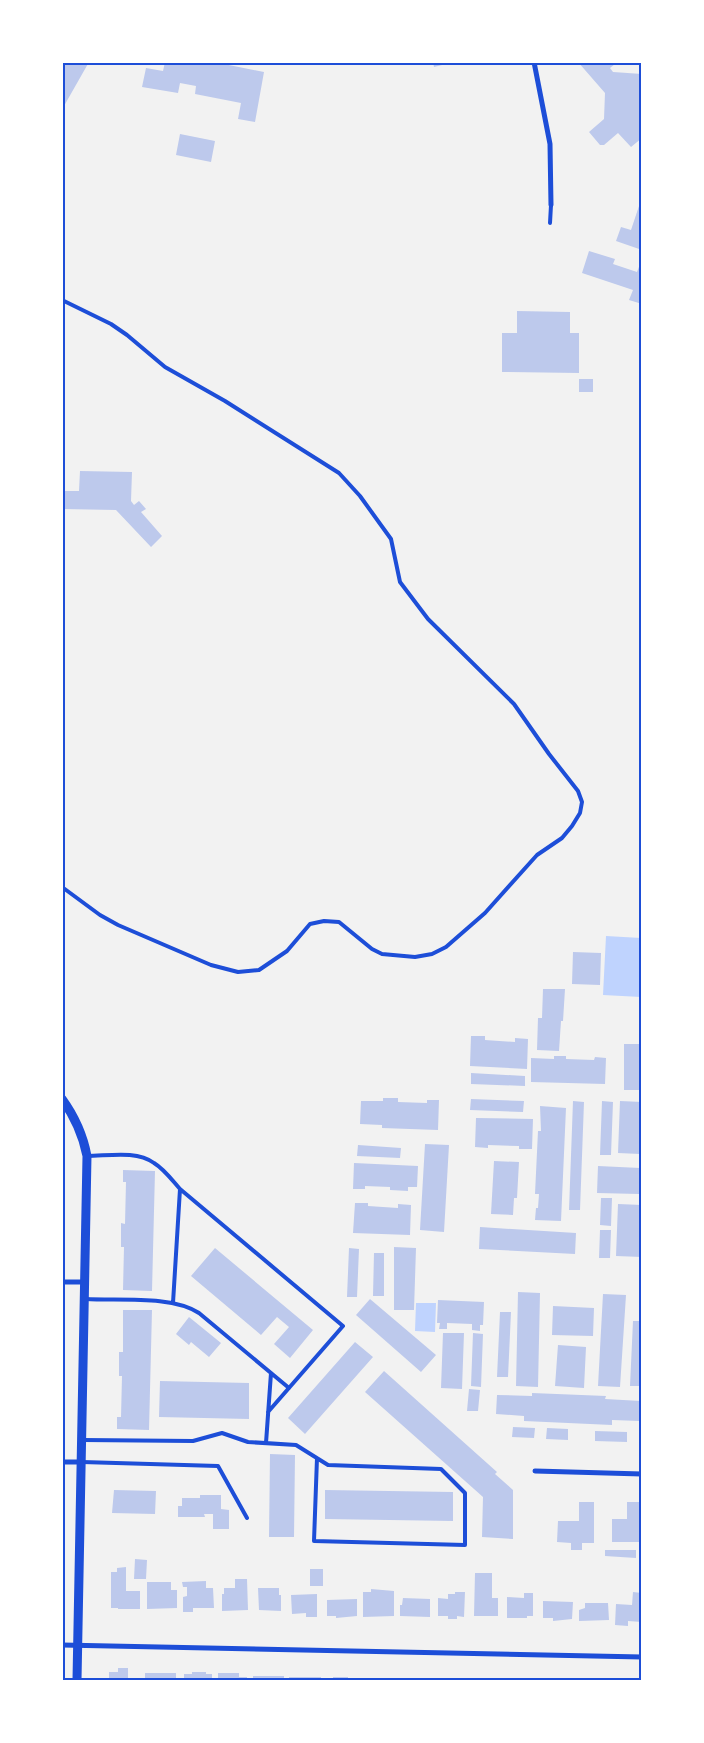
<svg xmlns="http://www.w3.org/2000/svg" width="704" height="1743" viewBox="0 0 704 1743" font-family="Poppins,sans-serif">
  <rect width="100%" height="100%" fill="#f2f2f2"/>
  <!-- water -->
  <path fill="#bfd3fe" d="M606,936L641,938V997L603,995Z
    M416,1303H436L435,1332L415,1331Z"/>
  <!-- building -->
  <path fill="#bdc9ec" d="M62,62H89L64,106H62Z
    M165,62H214L264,72L255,122L238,119L241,103L195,94L196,86L180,83L178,93L142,87L146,68L163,71Z
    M433,62H450V63L434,67Z
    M578,62H613L615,64L610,68L613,72L642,74V138L631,147L618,133L604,145H600L589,132L604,119L605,93Z
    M180,134L215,141L211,162L176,155Z
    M640,203L642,204V250L616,241L621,227L631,230Z
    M589,251L615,259L613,264L637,272L642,259V304L629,300L633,290L582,273Z
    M517,311L570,312V333H579V373L502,372V333H517Z
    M579,379H593V392H579Z
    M80,471L132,472L131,501L134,505L139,501L146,509L141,512L162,536L151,547L116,510L62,509V491H79Z
    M573,952L601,953L600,985L572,984Z
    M543,989H565L563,1021H561L559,1051L537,1050L538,1018H542Z
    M471,1036H485V1040L515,1042V1038L528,1039L527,1069L470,1066Z
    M624,1044H642V1090H624Z
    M554,1056H566V1059L594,1060L595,1057L606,1058L605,1084L531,1082V1058L554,1059Z
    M471,1073L525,1076V1086L471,1084Z
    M383,1098H398V1102L427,1103V1100H439L438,1130L382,1128V1125L360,1124L361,1101H383Z
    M471,1099L524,1101L523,1112L470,1110Z
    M573,1101L584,1102L580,1210H569Z
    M602,1101L613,1102L611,1155H600Z
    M620,1101L642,1102L640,1154L618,1153Z
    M540,1106L566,1108L561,1221L535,1220L536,1208H538L539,1194H535L538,1131H541Z
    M476,1118L533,1119L532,1149H519V1146L488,1145V1148L475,1147Z
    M425,1144L449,1145L444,1232L420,1230Z
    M358,1145L401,1148L400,1158L357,1156Z
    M494,1161L519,1162L517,1198H514L513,1215L491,1214Z
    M354,1163L418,1166L417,1187H408V1191L390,1190V1187L365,1186V1189H353Z
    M598,1166L640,1168L639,1194L597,1193Z
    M123,1170L155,1171L152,1291L123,1290L124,1247H121V1223L125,1224L126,1182H123Z
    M601,1198H612L611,1226L600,1225Z
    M355,1203H368V1206L398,1208V1204L411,1205L410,1235L353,1233Z
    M618,1204L642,1205L640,1245H642V1257L616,1256Z
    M480,1227L576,1233L575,1254L479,1249Z
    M600,1230H611L610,1258H599Z
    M394,1247L416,1248L414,1310H394Z
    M215,1248L313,1330L290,1358L274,1344L289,1327L277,1317L261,1335L191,1276Z
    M349,1248L359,1249L357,1297H347Z
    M374,1253H384V1296H373Z
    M518,1292L540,1293L538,1387L516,1386Z
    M603,1294L626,1295L620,1387L598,1386Z
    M370,1299L436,1355L421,1372L356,1315Z
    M438,1300L484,1302L483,1325H480V1331L472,1330V1324L447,1323V1329H439L440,1323H437Z
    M553,1306L594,1308L593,1336L552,1335Z
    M123,1310H152L149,1430L117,1429V1417H121L122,1376H119V1352H123Z
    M500,1312H511L508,1377H497Z
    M189,1317L221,1343L209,1357L191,1342L189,1345L176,1334Z
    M633,1321H642L641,1386H630Z
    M443,1333H464L462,1389L441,1388Z
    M473,1333L483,1334L481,1387L471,1386Z
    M355,1342L373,1357L305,1434L288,1418Z
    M558,1345L586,1347L584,1388L555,1386Z
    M384,1371L497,1472L495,1474L513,1490V1539L482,1537L483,1497L365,1392Z
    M160,1381L249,1383V1419L159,1417Z
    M469,1389L480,1390L478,1411H467Z
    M532,1393L606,1396L605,1399L641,1401L640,1421L612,1420V1425L524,1421V1416L496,1414L497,1395L532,1396Z
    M513,1427L535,1428L534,1438L512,1437Z
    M547,1428L568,1429V1440L546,1439Z
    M595,1431L627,1432V1442L595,1441Z
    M270,1454L295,1455L294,1537H269Z
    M114,1490L156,1491L155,1514L112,1513Z
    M325,1490L453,1492V1521L325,1519Z
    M200,1495H221V1509L229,1510V1529H213V1514H204L205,1517H178V1506H182V1498H200Z
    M579,1502H594V1543H582V1550H571V1543L557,1542L558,1521H579Z
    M627,1502H642V1542H612V1519H627Z
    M605,1550H636V1558L605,1556Z
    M135,1559L147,1560L146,1579H134Z
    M126,1567V1591H140V1609H118V1608H111V1572H117V1568Z
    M310,1569H323V1586H310Z
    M475,1573H492V1598H498V1616H474Z
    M235,1579H247L248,1610L222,1611V1594H224V1588H235Z
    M206,1581V1588H213L214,1608H193V1612H183V1597L187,1596V1587H183L182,1582Z
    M147,1582H171V1590H177V1608L147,1609Z
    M258,1588H279V1595H281V1611L259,1610Z
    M371,1589L394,1591V1616L363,1617V1592H371Z
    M455,1592H465L464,1617L457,1616V1619H448V1616H438V1598L448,1599V1594H455Z
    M633,1592L642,1593V1622L628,1621V1626L615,1625L616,1604L632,1605Z
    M524,1593H533V1616H527V1618H507V1597L524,1598Z
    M317,1594V1617H306V1613L292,1614L291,1595Z
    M403,1598L430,1599V1617L400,1616V1605H402Z
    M357,1599V1616L336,1618V1616H327V1600Z
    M543,1601L573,1602L572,1619L553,1621V1618H543Z
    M585,1603H608L609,1620L579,1621V1610L585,1608Z
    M118,1668H128V1679H135V1680H109V1672H118Z
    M192,1672H206V1674H212V1680H184V1674H192Z
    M145,1673H176V1680H145Z
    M218,1673H239V1677H247V1680H218Z
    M253,1676H284V1680H253Z
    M289,1677H321V1680H289Z
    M333,1677H348V1680H329V1679H333Z
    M372,1678H385V1680H372Z
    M506,1678H537V1680H506Z"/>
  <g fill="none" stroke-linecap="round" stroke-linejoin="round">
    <!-- service -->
    <path stroke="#1d4ed8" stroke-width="4" d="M550,223L551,205
      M62,300L111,324L127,335L165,367L225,401L339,473L360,496L391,539L400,582L428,619L514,704L549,754L578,791L582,802L580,813L572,826L562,838L537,855L485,913L446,947L432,954L415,957L382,954L372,949L339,922L324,921L310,924L287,951L259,970L238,972L211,965L118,925L100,915L62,887
      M87,1156C108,1156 136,1150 154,1163C164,1169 172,1180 180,1189L173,1303
      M180,1189L343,1326L268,1412
      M86,1299C118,1301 172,1295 199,1313L289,1388
      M83,1440L193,1441L222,1433L248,1442L296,1445L328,1465L441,1469L465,1493V1545L314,1541L317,1458
      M266,1443L271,1373
      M82,1462L218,1466L247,1518"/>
    <!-- minor -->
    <path stroke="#1d4ed8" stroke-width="5" d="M534,62L550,144L551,205
      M62,1282H85
      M62,1462H82
      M535,1471L642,1474
      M62,1645L642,1657"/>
    <!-- tertiary -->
    <path stroke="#1d4ed8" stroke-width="9" d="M62,1099C75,1117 83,1135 87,1156L77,1680"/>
  </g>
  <!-- border -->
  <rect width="704" height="1743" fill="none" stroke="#ffffff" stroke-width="128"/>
  <rect x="64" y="64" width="576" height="1615" fill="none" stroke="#1d4ed8" stroke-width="2"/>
</svg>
